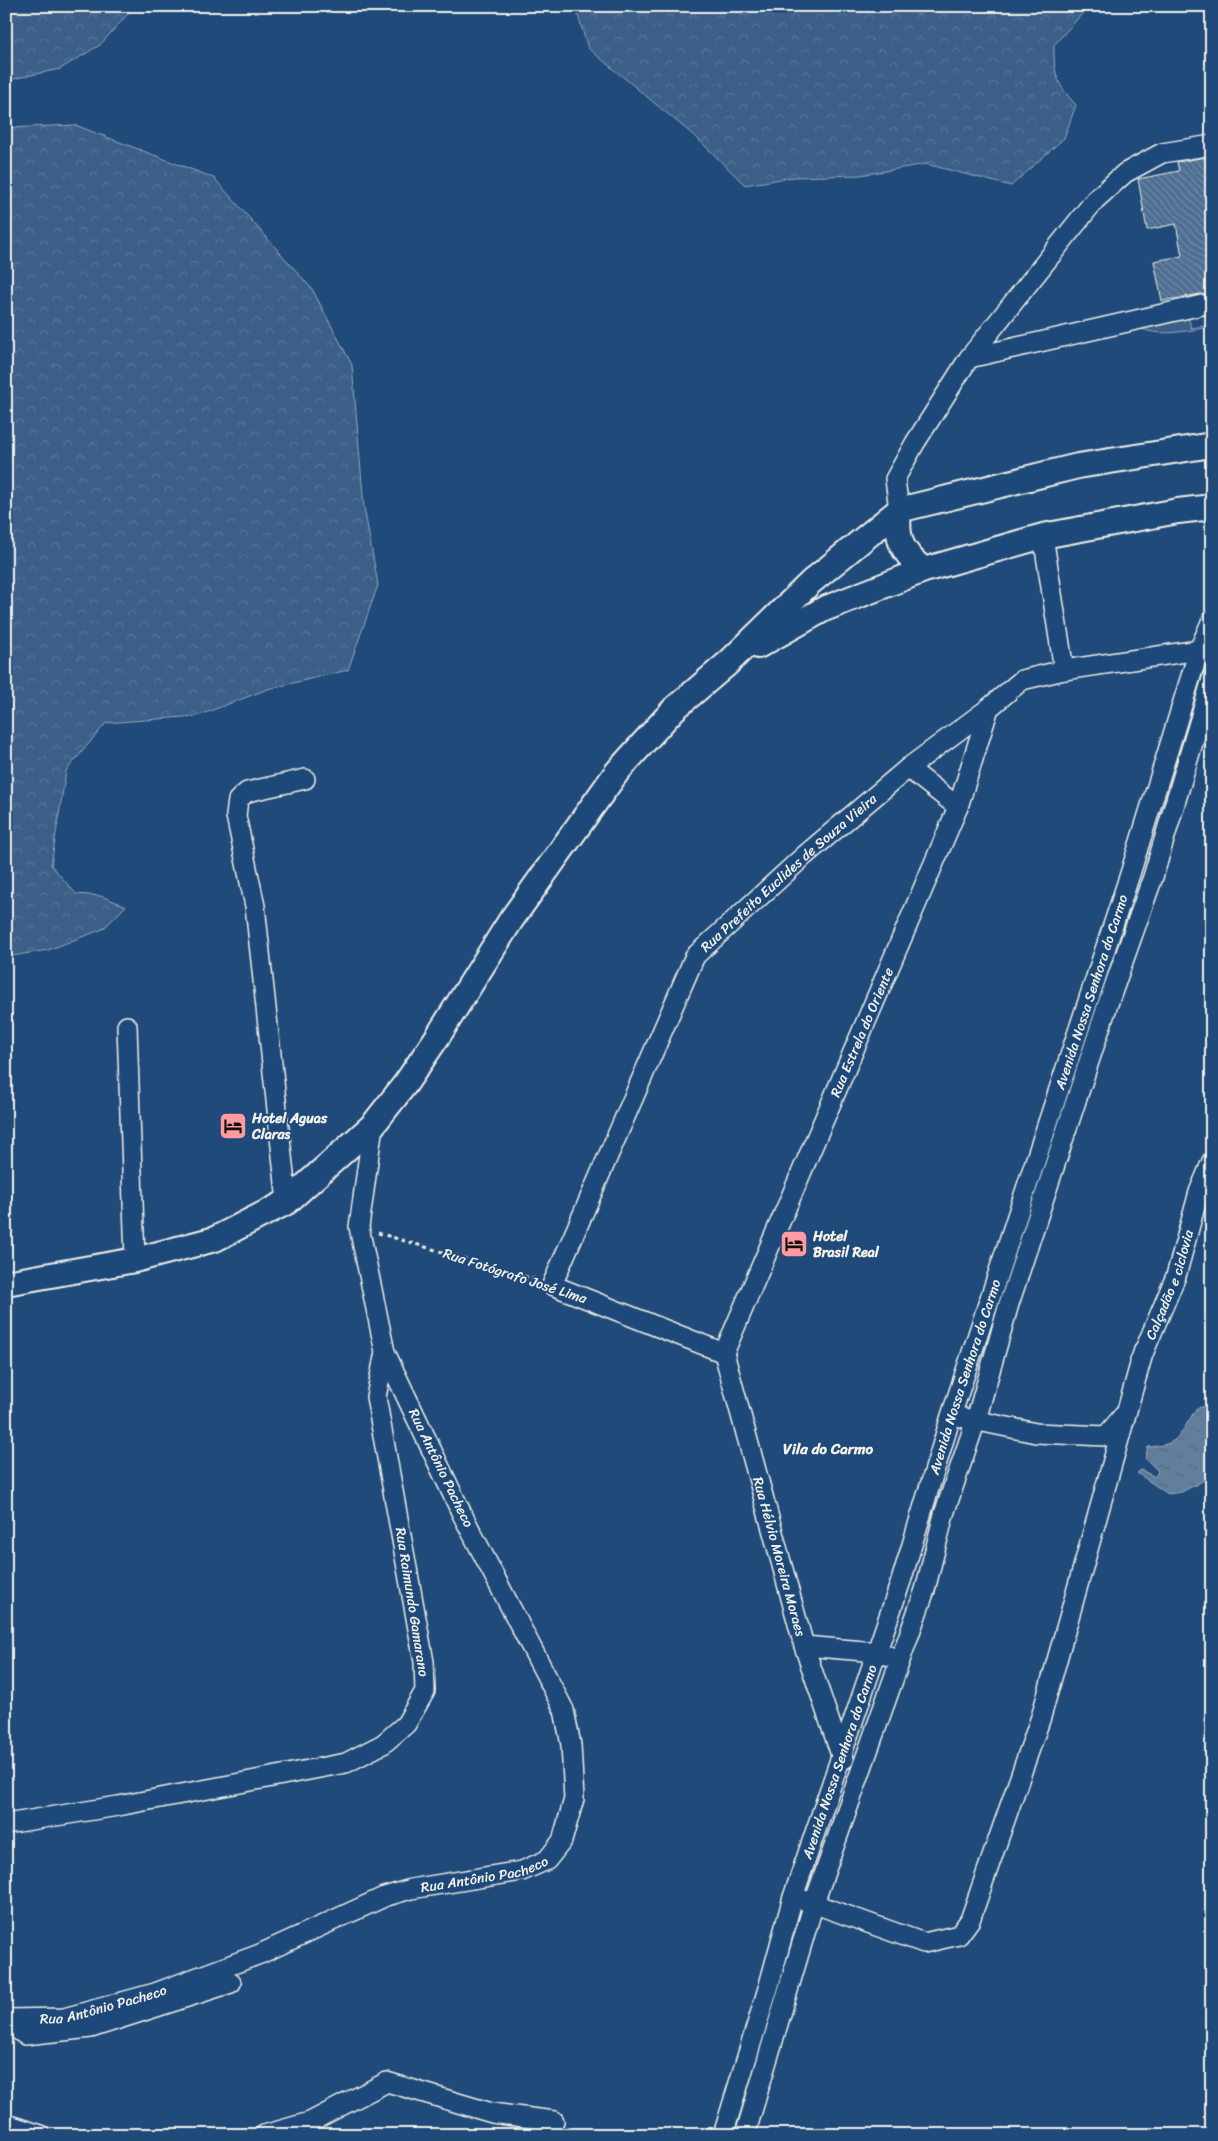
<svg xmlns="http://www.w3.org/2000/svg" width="1218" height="2141" viewBox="0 0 1218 2141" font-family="Sriracha,sans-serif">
  <defs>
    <pattern id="forest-crowns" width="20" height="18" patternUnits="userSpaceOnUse" patternTransform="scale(1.25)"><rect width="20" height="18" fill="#3a5f88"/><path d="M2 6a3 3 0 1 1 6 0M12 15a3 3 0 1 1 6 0" fill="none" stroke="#577699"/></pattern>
    <pattern id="water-ripples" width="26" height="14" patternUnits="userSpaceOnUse" patternTransform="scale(1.25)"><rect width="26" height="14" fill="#627e9d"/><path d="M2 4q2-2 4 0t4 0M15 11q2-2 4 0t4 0" fill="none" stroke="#58687a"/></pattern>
    <pattern id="building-back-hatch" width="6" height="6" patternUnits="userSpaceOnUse" patternTransform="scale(1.25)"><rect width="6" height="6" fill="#4d6e92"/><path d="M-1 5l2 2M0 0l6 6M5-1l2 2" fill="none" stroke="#708aa6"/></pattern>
  </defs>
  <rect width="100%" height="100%" fill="#1f4a7a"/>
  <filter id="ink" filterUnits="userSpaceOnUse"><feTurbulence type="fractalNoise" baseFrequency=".02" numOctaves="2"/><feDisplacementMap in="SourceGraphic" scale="10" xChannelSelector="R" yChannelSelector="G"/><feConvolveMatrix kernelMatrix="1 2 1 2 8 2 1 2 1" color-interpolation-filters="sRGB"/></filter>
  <g filter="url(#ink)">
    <!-- green -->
    <path fill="#3a5f88" stroke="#97a8b8" d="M1188,316L1191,328L1212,325V327C1188,330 1157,339 1136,326Z"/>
    <!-- forest -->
    <path fill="url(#forest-crowns)" stroke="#97a8b8" d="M6,6H135L100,45L60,69L17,78L6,82Z
      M575,6H698L709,9L715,6H877L919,14L934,6H1089L1054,45C1054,75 1056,83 1076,105L1064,138L1011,186L926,164L861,175L793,177L745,185L698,139L588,48Z
      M75,125L214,178L312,289L352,365L364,507L378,585L348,670L268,689L197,716L106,723L66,771L51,865L76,894L101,896L126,906L103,929L48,950L6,957V128Z"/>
    <!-- water -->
    <path fill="url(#water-ripples)" stroke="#9cacbb" d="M1212,1405V1476L1182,1492L1168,1494L1137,1473L1141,1470L1155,1477L1158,1471L1145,1458L1148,1447C1182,1445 1179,1433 1197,1408Z"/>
    <!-- building -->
    <path fill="url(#building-back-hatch)" stroke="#f4f1e8" d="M1212,156V296L1200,294L1162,301L1154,261L1182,256L1176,224L1147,230L1138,179L1179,171L1177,162Z"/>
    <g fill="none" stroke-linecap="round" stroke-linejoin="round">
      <!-- minor casing -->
      <g stroke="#f4f1e8" stroke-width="22">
        <g id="minor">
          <path d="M969,358L1202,305"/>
          <path d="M899,510L895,479L915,443L969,358L1095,200L1125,173L1162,153L1212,145"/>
          <path d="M1043,536L1064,670"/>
          <path d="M908,768L958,807"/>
          <path d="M127,1026L135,1260"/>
          <path d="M287,1202L255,906L236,816L238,800L247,792L305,779"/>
          <path id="s1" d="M724,1353L552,1285L695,956L804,856L908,768L989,708L1022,680L1064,670L1199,650L1212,655"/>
          <path id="s2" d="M724,1353L958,807L989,708"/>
          <path id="s3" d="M724,1353L804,1646L842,1758L844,1759"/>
          <path id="s4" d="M1140,1361L1176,1276L1199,1192L1212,1161"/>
          <path d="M964,1418L1036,1433L1106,1436L1123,1416"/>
          <path d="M804,1646L877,1652L889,1656"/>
          <path d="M6,1824L118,1806L346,1763L383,1744L406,1724L425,1691L424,1662L376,1397L385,1352L359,1227L373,1125"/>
          <path d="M804,1900L924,1943L959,1935L970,1920L1041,1717L1144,1350"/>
          <path id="s5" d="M6,2019L64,2018L155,1993L260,1954L384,1897L411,1889L522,1871L547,1860L562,1841L574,1799L571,1745L564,1710L462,1514L385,1352"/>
          <path d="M6,2022L25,2035L91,2028L231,1983"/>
          <path d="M6,2124L41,2135"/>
          <path d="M264,2135L310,2122L387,2082L492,2113L554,2121"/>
          <path id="s6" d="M723,2135L769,1985L793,1897L901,1581L951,1416L1130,874L1199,650L1212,620"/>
          <path d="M745,2135L814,1903L925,1590L944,1514L976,1420L1009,1304L1108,1004L1153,877L1212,679"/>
        </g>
      </g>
      <!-- major casing -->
      <g stroke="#f4f1e8" stroke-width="28">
        <path id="major" d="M899,510C896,539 901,552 924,570
          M758,646L824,609L924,570L1043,536L1178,511L1212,507
          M6,1283L135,1260L215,1239L287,1202L373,1125L406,1083L438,1036L511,920L617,772L674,709L728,663L811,582L899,510L1078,466L1212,445"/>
      </g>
      <!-- path -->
      <path stroke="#f4f1e8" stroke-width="3" stroke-dasharray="4 4" stroke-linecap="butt" d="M378,1233L537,1280"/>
      <!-- minor -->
      <use href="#minor" stroke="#1f4a7a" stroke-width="19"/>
      <!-- major -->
      <use href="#major" stroke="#1f4a7a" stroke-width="24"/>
    </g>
  </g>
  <!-- icons -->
  <defs>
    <g id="hotel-square" transform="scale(1.4375)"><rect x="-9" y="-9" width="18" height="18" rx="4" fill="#ff9aa2" stroke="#1f4a7a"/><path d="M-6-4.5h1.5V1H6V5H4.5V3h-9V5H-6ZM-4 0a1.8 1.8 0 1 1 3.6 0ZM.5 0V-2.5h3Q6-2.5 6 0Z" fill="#111"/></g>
  </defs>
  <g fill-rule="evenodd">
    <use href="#hotel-square" x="233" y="1126"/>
    <use href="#hotel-square" x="794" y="1244"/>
  </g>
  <g text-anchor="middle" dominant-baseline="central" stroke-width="4" stroke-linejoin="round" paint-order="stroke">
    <!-- street labels -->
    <g font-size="14" fill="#f4f1e8" stroke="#1f4a7a">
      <text stroke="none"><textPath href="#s1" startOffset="669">Rua Prefeito Euclides de Souza Vieira</textPath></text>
      <text stroke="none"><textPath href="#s6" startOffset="1201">Avenida Nossa Senhora do Carmo</textPath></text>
      <text stroke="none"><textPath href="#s2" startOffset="349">Rua Estrela do Oriente</textPath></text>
      <text transform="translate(515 1276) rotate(18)">Rua Fotógrafo José Lima</text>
      <text stroke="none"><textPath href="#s4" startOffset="82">Calçadão e ciclovia</textPath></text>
      <text stroke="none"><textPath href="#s6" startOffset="796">Avenida Nossa Senhora do Carmo</textPath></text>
      <text transform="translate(441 1468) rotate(64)">Rua Antônio Pacheco</text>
      <text stroke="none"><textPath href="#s3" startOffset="211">Rua Hélvio Moreira Moraes</textPath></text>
      <text transform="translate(412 1602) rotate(81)">Rua Raimundo Gamarano</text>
      <text stroke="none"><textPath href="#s6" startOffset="391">Avenida Nossa Senhora do Carmo</textPath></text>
      <text stroke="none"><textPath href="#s5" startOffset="504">Rua Antônio Pacheco</textPath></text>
      <text stroke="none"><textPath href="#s5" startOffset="99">Rua Antônio Pacheco</textPath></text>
    </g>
    <!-- poi labels -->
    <g font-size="14" font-weight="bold" fill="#f4f1e8" stroke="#1f4a7a" text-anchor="start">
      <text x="252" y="1118">Hotel Aguas<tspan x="252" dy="16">Claras</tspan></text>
      <text x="813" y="1236">Hotel<tspan x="813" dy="16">Brasil Real</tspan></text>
    </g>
    <!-- neighbourhood labels -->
    <g font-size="15" font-weight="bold" fill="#f4f1e8" stroke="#1f4a7a">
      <text x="828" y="1449">Vila do Carmo</text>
    </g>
  </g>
  <!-- margin -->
  <rect width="1218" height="2141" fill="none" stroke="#1f4a7a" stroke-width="25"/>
  <rect x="12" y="12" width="1193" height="2116" fill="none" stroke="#f4f1e8" stroke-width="2" filter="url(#ink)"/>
</svg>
